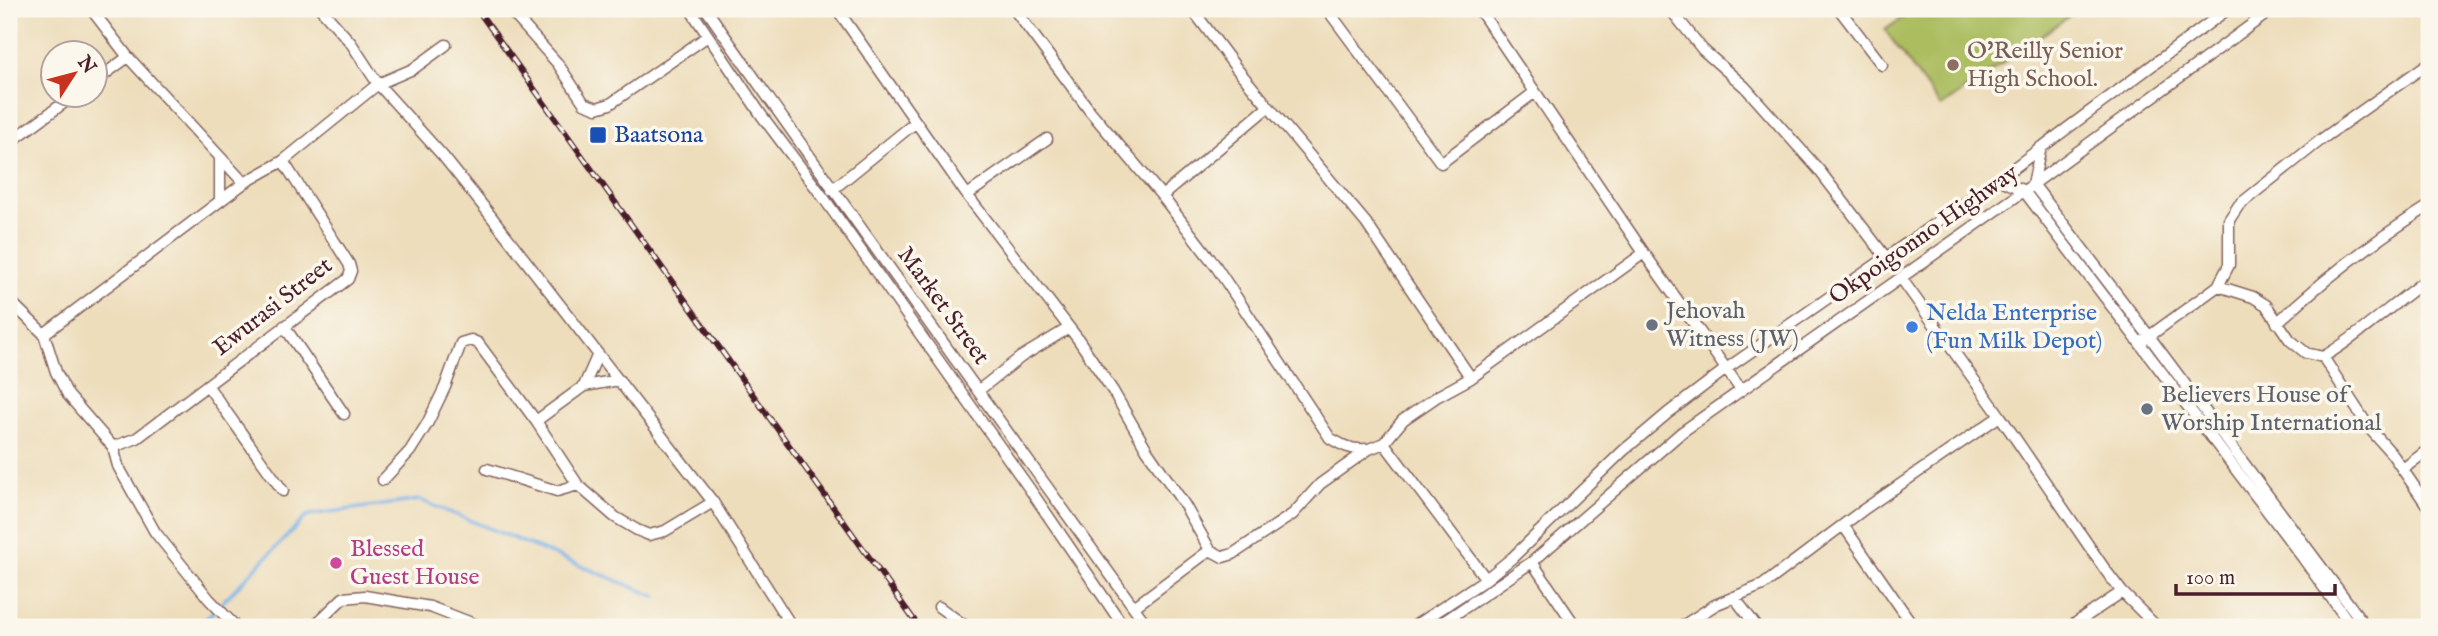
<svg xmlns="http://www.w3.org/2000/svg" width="2438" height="636" viewBox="0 0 2438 636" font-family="'IM FELL English',serif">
  <rect width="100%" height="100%" fill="#fbf7ec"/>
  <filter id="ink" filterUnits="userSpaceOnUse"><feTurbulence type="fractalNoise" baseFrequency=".0143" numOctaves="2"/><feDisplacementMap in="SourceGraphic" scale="14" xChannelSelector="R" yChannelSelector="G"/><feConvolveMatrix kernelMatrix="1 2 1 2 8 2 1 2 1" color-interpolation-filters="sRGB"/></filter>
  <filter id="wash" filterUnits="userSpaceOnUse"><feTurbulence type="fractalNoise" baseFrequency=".00686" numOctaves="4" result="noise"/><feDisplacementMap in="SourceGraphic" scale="28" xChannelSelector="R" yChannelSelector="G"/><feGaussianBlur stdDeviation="1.57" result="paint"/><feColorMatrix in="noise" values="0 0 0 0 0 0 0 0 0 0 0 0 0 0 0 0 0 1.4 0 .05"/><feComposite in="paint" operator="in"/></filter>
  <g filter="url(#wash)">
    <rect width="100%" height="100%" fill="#edddbb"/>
    <!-- park -->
    <path fill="#acbd60" stroke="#7b6e46" stroke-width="2" d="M1915,9H2079L1941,107L1885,30Z"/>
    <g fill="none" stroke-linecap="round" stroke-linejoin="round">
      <!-- stream -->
      <path stroke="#7ab2e9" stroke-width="3.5" d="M198,627L308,515L420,500L657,597"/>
    </g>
  </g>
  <g filter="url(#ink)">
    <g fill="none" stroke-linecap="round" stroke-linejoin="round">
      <!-- minor casing -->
      <g stroke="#83625d" stroke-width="13">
        <path id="minor" d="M91,9L128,57L244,183
          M321,9L351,43L378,84L443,156L487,211L713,502L792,627
          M509,9L558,64L584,103L597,108L610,104L708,36
          M690,9L762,116L823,197L1029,488L1124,627
          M706,9C851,217 1000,421 1148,627
          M837,9L967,195L1078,339L1113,391L1147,450L1184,504L1210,550L1223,557L1233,554L1293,514L1320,484L1369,449L1384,443L1403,420L1438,396L1471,378L1644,253
          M1014,9L1090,111L1162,196L1215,265L1330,438C1343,446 1351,450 1366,449
          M1192,9L1237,69L1366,223L1471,378
          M1327,9L1441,163L1535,92
          M1479,9L1644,253L1741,390
          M1670,9L1703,50L1745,87L1819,170L1887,259
          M1839,9L1882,65
          M94,82L128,57
          M9,143L76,94
          M2041,147L2033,184L2149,336L2366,627
          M1999,179L2024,191L2303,558L2352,627
          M832,190L916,122
          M967,195L1047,139
          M1162,196L1268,107
          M220,201V157
          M1901,278L2000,416L2106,571L2122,592L2157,627
          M2218,286L2253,297L2266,305L2290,340L2306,353L2323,357C2361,335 2393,303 2429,278
          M9,300L44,334L56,372L68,395L113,447L118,466L155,532L209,599L236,627
          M2277,323C2326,277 2373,241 2429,206
          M284,326L344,414
          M44,334L244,183L283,161L378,84L413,69L446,45
          M2144,340L2218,286L2229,265V220L2239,205L2322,139L2429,63
          M2323,357L2370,429L2392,454L2429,508
          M207,385L283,491
          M584,386L598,354
          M979,390L1021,357L1069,328
          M536,421L584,386L619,380
          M1384,443L1486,579
          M113,447L137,438L348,279L351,271L349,264L283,161
          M487,469L557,491L578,485
          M2403,469L2429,449
          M383,480L410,451L427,424L445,387L461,343L471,340L478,343L536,421L578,485L615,517L637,530L649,535L665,531L713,502
          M1843,525L1914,627
          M1532,562L1576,627
          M1734,597L1757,627
          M939,607L967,627
          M1134,607L1210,550
          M313,627L343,598L365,596L430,607L482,627
          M1413,627L1486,579L1512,558L1623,451L1668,413L1726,369L1999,179L2228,9
          M1436,627L1532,562L1682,432L2024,191L2273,9
          M1681,627L1715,605L1763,585L1863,510L2000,416
          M2070,627L2122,592"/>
      </g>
      <!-- minor -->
      <use href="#minor" stroke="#fff" stroke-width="10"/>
      <!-- rail casing -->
      <g stroke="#4a1f2b" stroke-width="6">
        <path id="rail" d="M477,9L919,627"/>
      </g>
      <!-- rail -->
      <use href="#rail" stroke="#fbf7ec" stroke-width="3.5" stroke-dasharray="10" stroke-linecap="butt"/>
    </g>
  </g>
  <!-- markers -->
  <circle fill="#8d6e63" stroke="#fbf7ec" stroke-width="2.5" cx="1953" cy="65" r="7"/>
  <rect fill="#1a4fb4" stroke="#fbf7ec" stroke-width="2.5" x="589" y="126" width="18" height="18" rx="3.5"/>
  <g fill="#6b7280" stroke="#fbf7ec" stroke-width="2.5">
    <circle cx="1652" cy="325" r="7"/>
    <circle cx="2147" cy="409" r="7"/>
  </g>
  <circle fill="#3f7fe0" stroke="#fbf7ec" stroke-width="2.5" cx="1912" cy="327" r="7"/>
  <circle fill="#d1479c" stroke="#fbf7ec" stroke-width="2.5" cx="336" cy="563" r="7"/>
  <g text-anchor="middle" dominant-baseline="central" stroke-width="7" stroke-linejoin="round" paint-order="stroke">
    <!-- education labels -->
    <g font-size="24" fill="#785e54" stroke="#fbf7ec" text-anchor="start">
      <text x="1967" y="51">O'Reilly Senior<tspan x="1967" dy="28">High School.</tspan></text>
    </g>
    <!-- transit labels -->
    <g font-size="24" fill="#164399" stroke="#fbf7ec" text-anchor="start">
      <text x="614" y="135">Baatsona</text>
    </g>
    <!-- street labels -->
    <g font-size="24" fill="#4a1f2b" stroke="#fbf7ec">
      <text transform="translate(1924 235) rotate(-35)">Okpoigonno Highway</text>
      <text transform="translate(943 306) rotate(54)">Market Street</text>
      <text transform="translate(273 307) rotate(-38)">Ewurasi Street</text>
    </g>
    <!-- worship labels -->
    <g font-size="24" fill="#5b616d" stroke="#fbf7ec" text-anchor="start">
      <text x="1666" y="311">Jehovah<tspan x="1666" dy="28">Witness (JW)</tspan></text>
      <text x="2161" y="395">Believers House of<tspan x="2161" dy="28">Worship International</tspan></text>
    </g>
    <!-- shop labels -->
    <g font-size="24" fill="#366cbe" stroke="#fbf7ec" text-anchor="start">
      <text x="1926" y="313">Nelda Enterprise<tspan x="1926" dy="28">(Fun Milk Depot)</tspan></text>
    </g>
    <!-- hotel labels -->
    <g font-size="24" fill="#b23c85" stroke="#fbf7ec" text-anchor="start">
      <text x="350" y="549">Blessed<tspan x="350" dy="28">Guest House</tspan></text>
    </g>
  </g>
  <!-- margin -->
  <rect width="2438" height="636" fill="none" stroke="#fbf7ec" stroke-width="35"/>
  <!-- north arrow -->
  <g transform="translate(74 74) rotate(54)"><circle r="33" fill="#fbf7ec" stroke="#b4a19f" stroke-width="2"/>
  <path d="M0-5L12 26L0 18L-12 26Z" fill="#c8321e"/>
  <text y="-10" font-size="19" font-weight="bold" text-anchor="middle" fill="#4a1f2b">N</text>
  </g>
  <!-- scale -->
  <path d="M2176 584v10h159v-10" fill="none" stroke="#4a1f2b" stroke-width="3.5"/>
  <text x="2186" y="584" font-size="21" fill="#4a1f2b" stroke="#fbf7ec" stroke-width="5" paint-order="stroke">100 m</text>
</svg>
